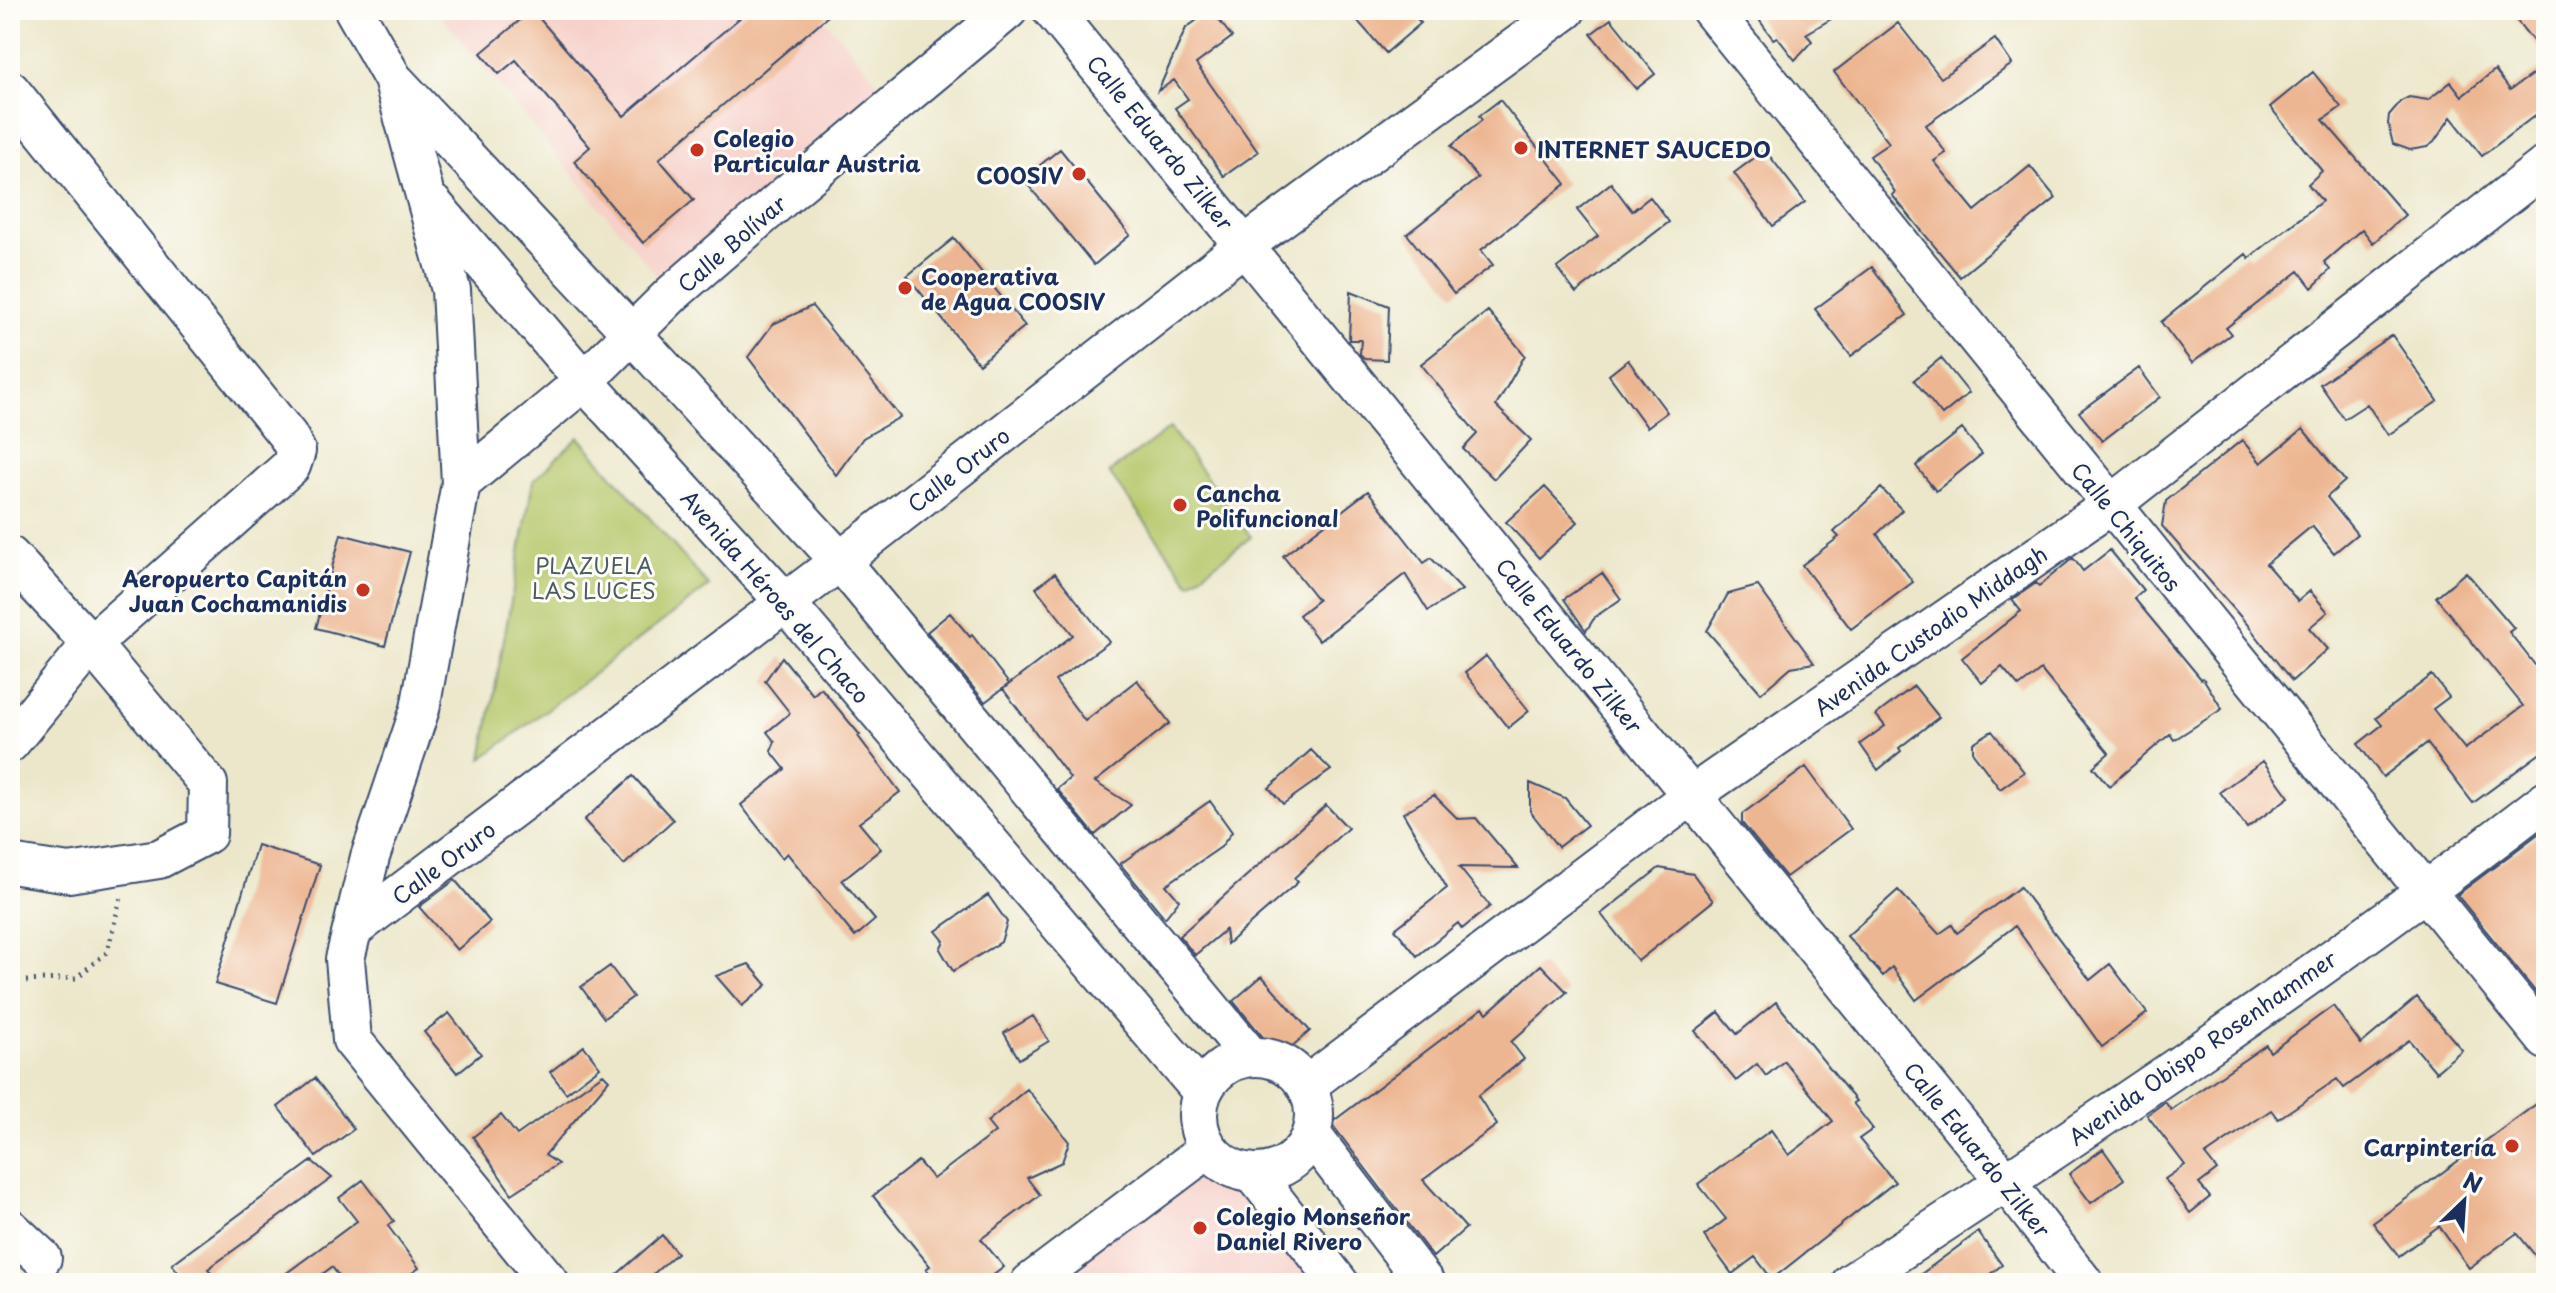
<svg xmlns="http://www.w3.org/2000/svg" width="2556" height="1293" viewBox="0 0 2556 1293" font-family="'Playpen Sans',sans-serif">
  <rect width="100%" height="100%" fill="#fdfcf7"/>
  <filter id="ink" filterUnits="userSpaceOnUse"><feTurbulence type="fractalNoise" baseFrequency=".0125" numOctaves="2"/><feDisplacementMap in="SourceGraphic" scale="16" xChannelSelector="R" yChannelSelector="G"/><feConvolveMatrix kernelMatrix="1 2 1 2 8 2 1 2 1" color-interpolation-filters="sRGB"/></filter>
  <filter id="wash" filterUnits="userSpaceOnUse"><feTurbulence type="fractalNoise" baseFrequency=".006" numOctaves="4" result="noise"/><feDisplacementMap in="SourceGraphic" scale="32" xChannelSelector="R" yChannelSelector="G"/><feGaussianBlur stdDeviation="1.8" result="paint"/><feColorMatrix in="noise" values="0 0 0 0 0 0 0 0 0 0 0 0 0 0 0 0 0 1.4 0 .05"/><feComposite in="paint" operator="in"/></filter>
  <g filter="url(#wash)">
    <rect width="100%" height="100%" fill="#ece7ca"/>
    <!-- built -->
    <path fill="#f7d0ca" d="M436,10H816L897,104L672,294Z
      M1221,1162L1237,1170L1339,1283H1030Z"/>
    <!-- green -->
    <path fill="#b6c76a" stroke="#687b64" stroke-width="2" d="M1170,428L1251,537L1190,583L1109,473Z
      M579,437L709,586L482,759L533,481Z"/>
    <g id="blocks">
      <!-- building -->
      <path fill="#edb692" d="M532,10L624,116L749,10H835L659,159L694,200L643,243L574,161L590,147L516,60L499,74L481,53Z
        M1211,10L1232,37L1196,64L1258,152L1224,176L1175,108L1188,99L1174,80L1158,91L1186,28Z
        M1348,10H1409L1421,23L1386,53Z
        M1752,10H1846L1806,34L1812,41L1795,60L1777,37L1773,39Z
        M2508,10H2546V57Z
        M1611,19L1655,74L1636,89L1591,34Z
        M1898,23L1941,78L1995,39L2012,64L1926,125L1946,153L1934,161L1975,211L2030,166L2056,198L1960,277L1892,195L1895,192L1870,156L1889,143L1834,72Z
        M2546,65V107L2482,156L2451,117L2434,142L2427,147L2410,150L2393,144L2388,124L2389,115L2401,101L2409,97L2428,100L2451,82L2462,96L2495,70L2510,90Z
        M2313,72L2341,107L2323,120L2405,215L2373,243L2362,229L2324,262L2330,270L2312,288L2299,271L2226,328L2231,334L2192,363L2161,322L2246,254L2249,258L2322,201L2308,184L2322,171L2270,107Z
        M1500,100L1566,184L1481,250L1493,265L1454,294L1407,234L1478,178L1451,146L1482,120L1479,116Z
        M1060,149L1130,235L1094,265L1023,179Z
        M1765,150L1805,202L1773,226L1734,173Z
        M1611,183L1632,211L1650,197L1669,222L1576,293L1557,268L1598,236L1577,210Z
        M954,238L1025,326L979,364L907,276Z
        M1872,267L1907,315L1851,356L1815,309Z
        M1351,291L1389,306L1387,360L1365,359L1360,354L1361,340H1349Z
        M812,306L900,417L863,438L836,475L748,357L773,324Z
        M1488,311L1525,355L1496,406L1531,440L1494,479L1463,449L1477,434L1421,364Z
        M2392,335L2438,401L2388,435L2367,404L2344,419L2320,384Z
        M1941,358L1969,393L1942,415L1914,380Z
        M1628,360L1667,412L1647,427L1609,375Z
        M2139,368L2160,397L2102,441L2079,412Z
        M1962,429L1982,454L1936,491L1916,466Z
        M2303,429L2345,481L2327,497L2357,534L2334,553L2312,526L2266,564L2298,601L2310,591L2328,612L2309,628L2328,649L2292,681L2246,623L2162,526L2166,501L2242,440L2261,463Z
        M1545,487L1578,522L1539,558L1506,522Z
        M1881,488L1902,510L1877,534L1913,582L1851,629L1802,565L1839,537L1834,532Z
        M1368,491L1424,563L1431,558L1462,590L1428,611L1405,574L1319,641L1299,615L1318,600L1283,556Z
        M341,534L410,552L385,646L316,628Z
        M2110,550L2143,590L2134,598L2201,679L2203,678L2222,709L2174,740L2170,734L2109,786L2093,767L2109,753L2041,670L2019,687L2002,667L1982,683L1962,658L2021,611L2012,600L2036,583L2039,586L2073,558L2083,571Z
        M2466,572L2514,628L2509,632L2546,679V749L2473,803L2427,743L2383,777L2358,744L2382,725L2376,718L2432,675L2449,697L2433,709L2465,749L2523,706L2436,597Z
        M1055,573L1109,642L1055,681L1085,721L1137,680L1170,723L1095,782L1131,805L1095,835L1057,789L1070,778L1003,689L1073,635L1036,588Z
        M1602,573L1621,599L1595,617L1586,631L1564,599Z
        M1758,586L1814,663L1791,667L1761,693L1707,631L1728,594Z
        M950,613L970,637L972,635L1009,684L985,702L927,632Z
        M1486,656L1529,711L1508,728L1465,673Z
        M782,657L813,695L821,688L860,735L858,736L900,792L859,823L881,849L842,880L875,920L855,937L787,853L782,858L741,805L785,769L771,751L775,742L767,732L790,713L765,681Z
        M1914,686L1939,717L1899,748L1901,751L1878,770L1860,744L1885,726L1876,715Z
        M1992,731L2024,772L2000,789L1973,753V743Z
        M1311,750L1331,770L1283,804L1269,788Z
        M2263,761L2289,797L2247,828L2220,792Z
        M1806,767L1851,829L1786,877L1742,823V814Z
        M633,776L673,820L624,865L584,820Z
        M1530,783L1565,798L1587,825L1558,847L1530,811Z
        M1434,795L1458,819L1476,818L1518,868L1459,867L1490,906L1462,929L1458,923L1417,956L1395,929L1447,888L1403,813Z
        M1210,801L1232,832L1221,847L1166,885L1179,900L1165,918L1120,864Z
        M1326,805L1348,828L1294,878L1298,882L1227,944L1225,930L1195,955L1179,936Z
        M2546,828V1005L2457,895Z
        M257,845L320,865L277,1003L215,984Z
        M1659,868L1693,874L1713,901L1638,961L1601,914Z
        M455,880L490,922L457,950L419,907Z
        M2020,887L2090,980L2110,964L2147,1013L2102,1047L2015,926L1916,1000L1892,967L1883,976L1847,936L1898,890L1939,934L1952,925L1957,933Z
        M988,895L1007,922L1001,942L953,971L940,949L944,941L936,931Z
        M749,964L767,985L742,1006L716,976Z
        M1541,965L1567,992L1511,1042L1524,1059L1478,1096L1497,1125L1423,1180L1466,1228L1433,1257L1331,1123L1483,1008L1487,1013Z
        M610,966L633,997L604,1018L581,987Z
        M1262,976L1310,1031L1283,1054L1272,1053L1268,1043L1233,1001Z
        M2417,997L2462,1050L2436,1072L2409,1040L2344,1088L2337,1079L2278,1119L2271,1110L2205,1155L2217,1170L2199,1184L2210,1197L2190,1213L2165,1179L2185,1165L2147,1115L2165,1102L2171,1110L2266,1045L2270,1052L2333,1006L2361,1044Z
        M1776,1002L1856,1101L1853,1103L1873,1129L1859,1139L1895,1182L1772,1279L1755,1257L1732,1274L1704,1236L1726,1219L1698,1184L1771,1130L1789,1155L1833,1121L1784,1061L1766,1076L1757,1064L1736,1081L1695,1031L1719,1012L1737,1034Z
        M449,1013L481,1054L457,1073L424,1032Z
        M1033,1016L1049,1041L1019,1059L1004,1033Z
        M584,1046L600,1067L566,1093L550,1072Z
        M603,1074L609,1080L545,1155L558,1164L512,1194L473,1137L501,1115L517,1135Z
        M315,1078L354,1129L316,1157L278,1107Z
        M1027,1089L1069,1142L1062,1162L1027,1178L1040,1195L981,1239L1004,1267L983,1283H938L926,1269L930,1266L873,1196L918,1161L933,1179L995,1132L987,1122Z
        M2546,1097V1269L2517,1233L2469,1268L2439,1226L2399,1256L2373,1223Z
        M2103,1149L2124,1179L2091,1203L2069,1174Z
        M312,1161L332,1178L208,1269L219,1283H186L172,1264Z
        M363,1180L394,1221L388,1226L419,1268L398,1283H344L332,1267L310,1283H273L357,1221L339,1198Z
        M1978,1232L2002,1265L1978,1283H1909Z
        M662,1235L677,1253L643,1283H607Z"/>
    </g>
  </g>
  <g filter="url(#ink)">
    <use href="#blocks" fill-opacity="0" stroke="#3a4b6e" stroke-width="2"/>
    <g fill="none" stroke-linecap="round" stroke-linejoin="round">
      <!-- minor casing -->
      <g stroke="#3a4b6e" stroke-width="42">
        <path id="minor" d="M354,10L393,79L451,290L461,483L420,709L370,857L345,959L352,1040L550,1283
          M1052,10L2006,1182L2084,1283
          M1711,10L2546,1040
          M396,82L633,335L840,561L1251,1057
          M10,90L288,436L296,451L291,466L91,644L10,743
          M433,204L584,381L785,602L1202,1092
          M461,483L584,381L672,294L785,196L1008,10
          M10,556L91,644L208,784L207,834L159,859L69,873L10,864
          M352,930L840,561L1245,245L1566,10
          M1198 1115a58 58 0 1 1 116 0a58 58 0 1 1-116 0Z
          M1306,1086L1692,795L2111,505L2546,165
          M1311,1134L1425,1283
          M1254,1174L1339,1283
          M10,1228L42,1258
          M1030,1283L1208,1149
          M1851,1283C2087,1130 2323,973 2546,800"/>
      </g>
      <!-- path -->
      <path stroke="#3a4b6e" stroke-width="5" stroke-dasharray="2 6" stroke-linecap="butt" d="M10,982L76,978L107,952L121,897"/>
      <!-- minor -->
      <use href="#minor" stroke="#fff" stroke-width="38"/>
    </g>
  </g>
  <!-- markers -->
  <g fill="#c8321e" stroke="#fdfcf7" stroke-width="3">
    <circle cx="1521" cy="148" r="8"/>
    <circle cx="697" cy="150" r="8"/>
    <circle cx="1079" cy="174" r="8"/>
    <circle cx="905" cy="288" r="8"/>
    <circle cx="1180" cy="505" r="8"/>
    <circle cx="363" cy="590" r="8"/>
    <circle cx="2512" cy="1146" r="8"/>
    <circle cx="1200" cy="1228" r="8"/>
  </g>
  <g text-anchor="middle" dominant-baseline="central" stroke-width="6" stroke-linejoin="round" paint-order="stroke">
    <!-- poi labels -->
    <g font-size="22" font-weight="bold" fill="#1b2f5e" stroke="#fdfcf7" text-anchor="start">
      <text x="713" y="137">Colegio<tspan x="713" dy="25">Particular Austria</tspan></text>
      <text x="1537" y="148">INTERNET SAUCEDO</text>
      <text x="1063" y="174" text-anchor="end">COOSIV</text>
      <text x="921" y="275">Cooperativa<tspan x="921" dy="25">de Agua COOSIV</tspan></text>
      <text x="1196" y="492">Cancha<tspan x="1196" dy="25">Polifuncional</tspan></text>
      <text x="347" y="577" text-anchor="end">Aeropuerto Capitán<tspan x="347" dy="25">Juan Cochamanidis</tspan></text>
      <text x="2496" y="1146" text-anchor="end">Carpintería</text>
      <text x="1216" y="1215">Colegio Monseñor<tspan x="1216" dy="25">Daniel Rivero</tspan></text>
    </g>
    <!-- street labels -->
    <g font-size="22" fill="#1b2f5e" stroke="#fdfcf7">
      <text transform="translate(1161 142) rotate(51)">Calle Eduardo Zilker</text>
      <text transform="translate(731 243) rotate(-41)">Calle Bolívar</text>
      <text transform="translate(958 469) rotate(-38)">Calle Oruro</text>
      <text transform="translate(2127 526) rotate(51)">Calle Chiquitos</text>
      <text transform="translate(776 596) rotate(49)">Avenida Héroes del Chaco</text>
      <text transform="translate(1930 630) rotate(-35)">Avenida Custodio Middagh</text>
      <text transform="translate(1570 645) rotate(51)">Calle Eduardo Zilker</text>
      <text transform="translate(443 862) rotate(-37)">Calle Oruro</text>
      <text transform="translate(2202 1047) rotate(-35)">Avenida Obispo Rosenhammer</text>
      <text transform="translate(1978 1149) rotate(51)">Calle Eduardo Zilker</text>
    </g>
    <!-- park labels -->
    <g font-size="22" fill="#4a5d62" stroke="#fdfcf7">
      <text x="594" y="564">PLAZUELA<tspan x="594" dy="25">LAS LUCES</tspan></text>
    </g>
  </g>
  <!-- margin -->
  <rect width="2556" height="1293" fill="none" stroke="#fdfcf7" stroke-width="40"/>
  <!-- north arrow -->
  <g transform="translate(2464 1201) rotate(25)" stroke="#fdfcf7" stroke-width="6" paint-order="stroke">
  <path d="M0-6L14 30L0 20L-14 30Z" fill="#1b2f5e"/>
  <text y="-12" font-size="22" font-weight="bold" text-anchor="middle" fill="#1b2f5e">N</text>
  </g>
</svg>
